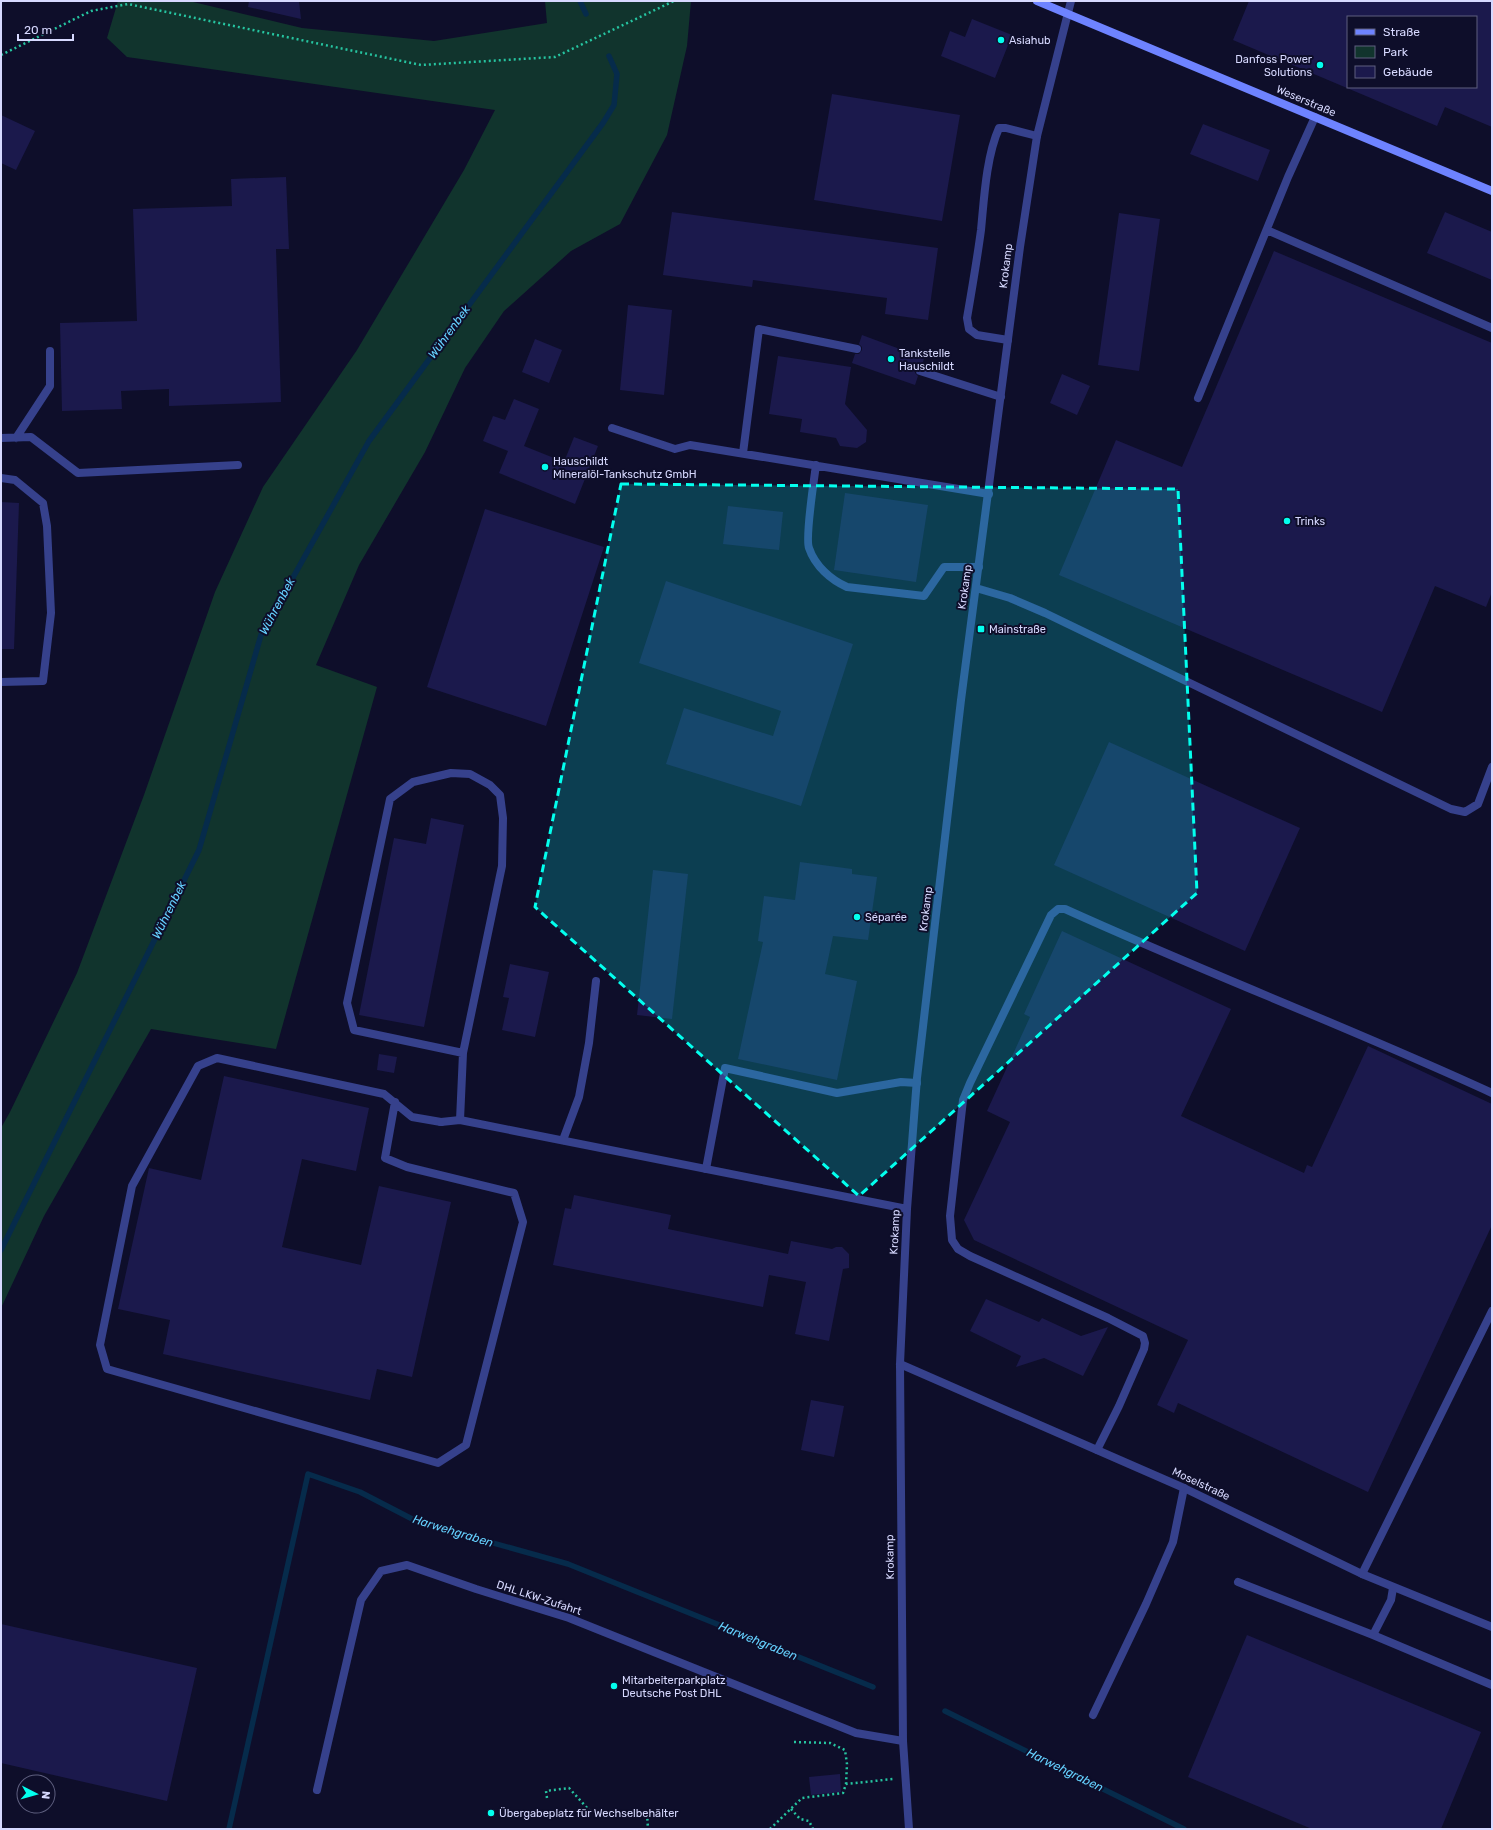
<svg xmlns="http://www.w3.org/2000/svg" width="1493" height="1830" viewBox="0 0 1493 1830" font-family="Rubik,sans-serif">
  <rect width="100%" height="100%" fill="#0e0e2a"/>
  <!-- green -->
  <path fill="#11342d" d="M118,1H189L302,28L434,41L547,23L545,1H691L687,46L667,135L620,224L571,251L504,311L465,368L425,452L359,565L316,665L377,687L276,1049L151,1029L44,1216L1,1308V1128L10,1112L77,973L144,795L215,592L263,487L357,350L464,170L495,110L127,57L107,38Z"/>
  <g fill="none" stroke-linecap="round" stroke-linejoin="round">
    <!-- stream -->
    <path stroke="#062b4b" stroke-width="5.5" d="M580,1L586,14
      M1,1250L199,850L261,635L369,441L603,123L614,105L617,74L609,56
      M945,1711L1184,1829
      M229,1829L308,1474L360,1492L418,1522L568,1564L873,1687"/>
  </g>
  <!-- building -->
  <path fill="#1b194c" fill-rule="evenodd" d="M249,1H299L301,19L248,7Z
    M1249,1H1492V127L1445,107L1437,126L1233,40ZM1348,17H1476V87H1348Z
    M972,19L1012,35L995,78L941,56L950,31L965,37Z
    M832,94L960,115L942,221L814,200Z
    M1,115L35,131L16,170L1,163Z
    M1203,124L1270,150L1258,181L1190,154Z
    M286,177L289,249H276L281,402L169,406V389L121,391L122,409L62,411L60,323L137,321L133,209L232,206L231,179Z
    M672,212L938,248L928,320L885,314L887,298L753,280L752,287L663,275Z
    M1445,212L1492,232V280L1427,253Z
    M1119,213L1160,219L1139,371L1098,365Z
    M1274,251L1492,343V592L1486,607L1435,586L1382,712L1059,575L1116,440L1182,467Z
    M628,305L672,310L664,395L620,390Z
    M862,335L924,358L922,366H918L915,369V373L918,376L915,385L852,363L855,354H859L862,350V347L859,344Z
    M535,339L562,350L549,383L522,372Z
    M778,356L851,367L845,404L867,430L866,442L857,448L840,446L836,438L800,432L802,419L769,414Z
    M1062,374L1090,386L1077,415L1050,403Z
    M514,399L539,409L524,446L564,462L574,437L598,446L575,504L499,473L508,451L483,441L493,416L505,420Z
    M845,493L928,505L916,582L834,570Z
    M1,502L19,503L14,649H1Z
    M728,506L783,512L779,550L723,544Z
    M485,509L604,547L546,726L427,687Z
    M666,581L853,644L801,806L666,764L684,708L773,736L781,711L639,663Z
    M1109,742L1300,828L1245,951L1054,865Z
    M431,818L464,825L424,1027L359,1015L394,838L426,844Z
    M800,862L852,869V874L877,877L868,940L833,936L825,974L857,981L837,1080L738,1059L763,942L758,941L764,896L795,900Z
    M653,870L688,874L672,1019L637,1015Z
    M1062,931L1231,1009L1181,1116L1304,1173L1307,1165L1312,1167L1368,1046L1492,1104V1225L1368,1492L1178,1403L1174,1413L1157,1405L1188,1340L974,1240L964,1220L1010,1122L987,1111L1030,1017L1024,1014Z
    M510,964L549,972L535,1037L502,1030L509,998L503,997Z
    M379,1054L397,1057L394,1073L377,1070Z
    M224,1076L369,1108L356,1171L302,1159L282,1247L361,1265L379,1186L451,1202L412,1377L377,1369L370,1400L163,1354L170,1320L118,1309L149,1168L201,1180Z
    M574,1195L671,1215L668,1229L788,1254L791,1241L832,1249L836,1247H842L849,1254V1268L843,1269L829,1341L795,1334L806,1282L769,1275L763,1307L553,1265L565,1208L571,1209Z
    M986,1299L1039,1322L1042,1318L1081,1336L1108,1327L1083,1376L1044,1358L1016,1367L1021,1356L970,1331Z
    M811,1400L844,1406L834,1457L801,1450Z
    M1,1624L197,1668L167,1801L1,1763Z
    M1247,1635L1481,1732L1441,1829H1312L1188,1777Z
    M840,1774L841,1792L811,1795L809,1777Z"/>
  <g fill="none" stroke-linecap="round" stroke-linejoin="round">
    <!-- path -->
    <path stroke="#26c4a0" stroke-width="2.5" stroke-dasharray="2 3" stroke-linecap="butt" d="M1,55L91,11L128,4L421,65L555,57L674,1
      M794,1742L830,1743L845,1750L847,1764L846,1784
      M547,1798L546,1791L569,1788L589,1810L611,1817L647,1813L648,1829
      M791,1809L800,1819L809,1821L813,1829
      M770,1829L802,1798L843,1793L846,1784L893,1779"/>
    <!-- lane -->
    <path stroke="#36418c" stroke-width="8" d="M1267,230L1492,328
      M1008,340L977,335L969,329L967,318C972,289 977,260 981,230C984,200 986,157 999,128H1006L1037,136
      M920,371L1001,397
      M1198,398L1288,177L1315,117
      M612,428L675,449L690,445L989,494
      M1,438L31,437L78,473L238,465
      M16,438L50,386V351
      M743,453L759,329L857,349
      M816,465C814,480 805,538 809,548C815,566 831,580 847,587L924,596L944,567H979
      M1,478L15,480L43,503L47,526L51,613L43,681L1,682
      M976,588L1010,598L1045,613L1451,809L1465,812L1478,804L1492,767
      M395,1102L385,1158L407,1167L514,1193L523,1222L466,1445L438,1463L107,1369L100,1345L132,1186L198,1066L217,1058L384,1094L412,1117L441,1122
      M460,1120L463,1053L502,866L503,818L500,795L490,785L470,774L451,773L413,782L390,799L347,1003L354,1030L463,1053
      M563,1140L579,1097L589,1043L596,981
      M706,1169L725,1068L837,1093L901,1082L917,1083
      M1097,1450L1119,1406L1144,1349L1145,1343L1143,1336L1108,1318L970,1256L958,1249L952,1240L950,1216L963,1100L970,1083L1051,915L1058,909H1065C1206,973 1351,1028 1492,1093
      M1362,1574L1492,1311
      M1238,1582L1373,1635L1391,1600L1393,1588
      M1373,1635L1492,1685
      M1093,1715L1146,1604L1173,1542L1184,1488
      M317,1790L361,1600L381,1571L407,1565L476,1589L569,1618L856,1733L903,1741"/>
    <!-- street -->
    <path stroke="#36418c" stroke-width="8" d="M441,1122L460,1120L907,1209
      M900,1364L1184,1488L1362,1574L1492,1627
      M909,1829L903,1741L900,1364L907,1209L917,1078L961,700L1020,247L1037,136L1071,1"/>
    <!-- secondary -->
    <path stroke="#6e83ff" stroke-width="8" d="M1037,1L1492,191"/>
  </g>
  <!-- marked area -->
  <path fill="#03ffee" fill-opacity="0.2" stroke="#03ffee" stroke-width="3" stroke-dasharray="8 5" stroke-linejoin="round" d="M621,484L1178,489L1197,893L859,1196L535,907Z"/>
  <!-- markers -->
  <g fill="#03ffee" stroke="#0e0e2a" stroke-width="1.5">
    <circle cx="1001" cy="40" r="4"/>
    <circle cx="1320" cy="65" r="4"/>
    <circle cx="891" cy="359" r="4"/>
    <circle cx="545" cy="467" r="4"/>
    <circle cx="1287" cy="521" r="4"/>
    <rect x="977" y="625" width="8" height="8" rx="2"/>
    <circle cx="857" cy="917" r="4"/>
    <circle cx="614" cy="1686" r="4"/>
    <circle cx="491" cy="1813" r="4"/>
  </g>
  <g text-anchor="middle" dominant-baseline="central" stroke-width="4" stroke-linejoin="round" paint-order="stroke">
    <!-- poi labels -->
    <g font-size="11" fill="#d7d9ff" stroke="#0e0e2a" text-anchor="start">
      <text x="1009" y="40">Asiahub</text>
      <text x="1312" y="59" text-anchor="end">Danfoss Power<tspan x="1312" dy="13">Solutions</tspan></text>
      <text x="899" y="353">Tankstelle<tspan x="899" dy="13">Hauschildt</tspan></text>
      <text x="553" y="461">Hauschildt<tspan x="553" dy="13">Mineralöl-Tankschutz GmbH</tspan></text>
      <text x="1295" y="521">Trinks</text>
      <text x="989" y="629">Mainstraße</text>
      <text x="865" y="917">Séparée</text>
      <text x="622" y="1680">Mitarbeiterparkplatz<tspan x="622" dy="13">Deutsche Post DHL</tspan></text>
      <text x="499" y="1813">Übergabeplatz für Wechselbehälter</text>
    </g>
    <!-- street labels -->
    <g font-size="11" fill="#d7d9ff" stroke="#0e0e2a">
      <text transform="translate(1306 101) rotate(23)">Weserstraße</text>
      <text transform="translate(1006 266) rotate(-83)">Krokamp</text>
      <text transform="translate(965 587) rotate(-82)">Krokamp</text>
      <text transform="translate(926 909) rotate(-83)">Krokamp</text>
      <text transform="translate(895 1232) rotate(-87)">Krokamp</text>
      <text transform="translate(1201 1484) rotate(25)">Moselstraße</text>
      <text transform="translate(890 1557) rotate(-91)">Krokamp</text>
      <text transform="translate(539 1598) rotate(18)">DHL LKW-Zufahrt</text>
    </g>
    <!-- water labels -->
    <g font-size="12" font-style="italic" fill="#65d1ff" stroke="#0e0e2a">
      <text transform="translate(449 332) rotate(-54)">Wührenbek</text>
      <text transform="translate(277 606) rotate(-62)">Wührenbek</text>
      <text transform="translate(169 910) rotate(-64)">Wührenbek</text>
      <text transform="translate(453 1531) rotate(17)">Harwehgraben</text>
      <text transform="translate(758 1641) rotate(22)">Harwehgraben</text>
      <text transform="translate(1065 1770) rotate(26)">Harwehgraben</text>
    </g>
  </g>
  <!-- border -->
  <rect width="1493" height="1830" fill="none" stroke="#d7d9ff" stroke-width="4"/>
  <!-- legend -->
  <rect x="1347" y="16" width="130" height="72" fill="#0e0e2a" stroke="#5e5f7f"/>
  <rect x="1355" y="29" width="20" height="6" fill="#6e83ff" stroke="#5e5f7f"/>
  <text x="1383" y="36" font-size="12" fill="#d7d9ff">Straße</text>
  <rect x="1355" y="46" width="20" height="12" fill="#11342d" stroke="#5e5f7f"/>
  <text x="1383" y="56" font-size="12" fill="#d7d9ff">Park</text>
  <rect x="1355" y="66" width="20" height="12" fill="#1b194c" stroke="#5e5f7f"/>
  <text x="1383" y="76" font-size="12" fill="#d7d9ff">Gebäude</text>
  <!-- north arrow -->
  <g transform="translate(36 1794) rotate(96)"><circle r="19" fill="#0e0e2a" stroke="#5e5f7f"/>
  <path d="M0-3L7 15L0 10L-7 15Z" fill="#03ffee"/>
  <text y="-6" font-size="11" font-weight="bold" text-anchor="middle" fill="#d7d9ff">N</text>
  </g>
  <!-- scale -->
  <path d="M18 34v6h55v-6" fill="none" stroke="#d7d9ff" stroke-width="2"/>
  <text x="24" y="34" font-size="12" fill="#d7d9ff" stroke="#0e0e2a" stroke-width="3" paint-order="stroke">20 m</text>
</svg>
